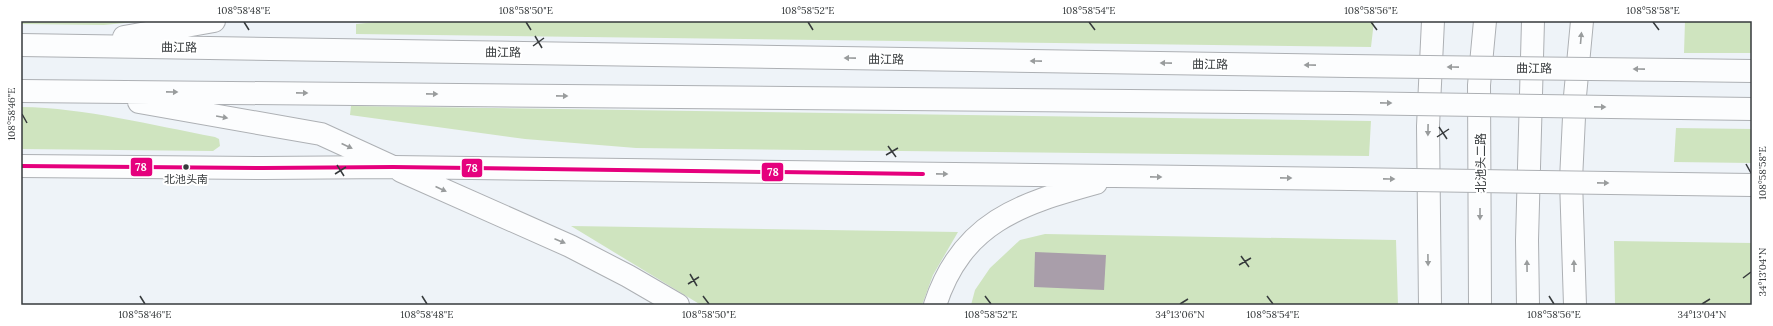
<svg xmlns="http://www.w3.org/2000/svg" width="1773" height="326" viewBox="0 0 1773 326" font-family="Lora,'Noto Sans SC',serif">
  <rect width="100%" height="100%" fill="#eef3f8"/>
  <!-- green -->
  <path fill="#cfe4bf" d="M21,21H146L104,25L21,24Z
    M386,21H1374L1371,47L356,34V24Z
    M1685,21H1752V53H1684Z
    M351,106L1371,121L1369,156L636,148L525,139L350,115Z
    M21,107C86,108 151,125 215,137L219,139L220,146L213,151L21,149Z
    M1676,128L1752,129V163L1674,162Z
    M571,226L958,232L933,275L922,305H701Z
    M1045,234L1396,240L1398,305H971L975,290L990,268L1020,240Z
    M1614,241L1752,243V305H1615Z"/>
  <!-- building -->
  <path fill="#a99eaa" d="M1035,252L1106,255L1104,290L1034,287Z"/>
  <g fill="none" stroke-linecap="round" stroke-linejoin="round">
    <!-- secondary casing -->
    <g stroke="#adb0b4" stroke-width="24">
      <path id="secondary" d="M21,166L263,168L393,167L1350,179
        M401,171L570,246L628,276L678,305
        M1679,184L1752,185
        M935,305C962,222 1020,204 1096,183
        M1430,305L1428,126L1433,21
        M1480,305L1479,85L1485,21
        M1528,305L1527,240L1533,21
        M1575,305L1571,180L1575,96L1582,21"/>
    </g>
    <!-- highway casing -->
    <g stroke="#adb0b4" stroke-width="24">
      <path id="highway" d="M124,37L214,21
        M21,45L1349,66
        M1678,70L1752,71
        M21,91L1347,103
        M139,102L321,134L393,167
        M1680,108L1752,109"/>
    </g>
    <!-- secondary -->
    <use href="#secondary" stroke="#fcfdfe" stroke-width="22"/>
    <!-- highway -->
    <use href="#highway" stroke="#fcfdfe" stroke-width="22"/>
    <!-- secondary-bridge casing -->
    <g stroke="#adb0b4" stroke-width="24" stroke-linecap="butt">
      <path id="secondary-bridge" d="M1350,179L1679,184"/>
    </g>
    <!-- highway-bridge casing -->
    <g stroke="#adb0b4" stroke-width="24" stroke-linecap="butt">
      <path id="highway-bridge" d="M1349,66L1678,70
        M1347,103L1680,108"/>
    </g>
    <!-- secondary-bridge -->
    <use href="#secondary-bridge" stroke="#fcfdfe" stroke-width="22"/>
    <!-- highway-bridge -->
    <use href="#highway-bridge" stroke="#fcfdfe" stroke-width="22"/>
    <!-- bus-1 casing -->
    <g stroke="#fff" stroke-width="7">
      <path id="bus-1" d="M21,166L263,168L393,167L923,174"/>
    </g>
    <!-- bus-1 -->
    <use href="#bus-1" stroke="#e5007d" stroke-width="4"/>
  </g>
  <!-- one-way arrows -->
  <defs><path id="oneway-solid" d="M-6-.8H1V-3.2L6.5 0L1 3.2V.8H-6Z"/></defs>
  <g fill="#999c9d">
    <use href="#oneway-solid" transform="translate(1581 38) rotate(-85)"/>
    <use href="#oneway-solid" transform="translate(850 58) rotate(-179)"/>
    <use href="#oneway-solid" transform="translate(1036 61) rotate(-179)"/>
    <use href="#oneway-solid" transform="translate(1166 63) rotate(-179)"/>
    <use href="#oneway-solid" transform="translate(1310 65) rotate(-179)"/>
    <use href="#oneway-solid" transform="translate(1453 67) rotate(-179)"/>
    <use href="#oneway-solid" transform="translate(1639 69) rotate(-179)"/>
    <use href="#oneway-solid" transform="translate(172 92) rotate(1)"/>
    <use href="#oneway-solid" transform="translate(302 93) rotate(1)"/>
    <use href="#oneway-solid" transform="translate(432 94) rotate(1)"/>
    <use href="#oneway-solid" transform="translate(562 96) rotate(1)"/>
    <use href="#oneway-solid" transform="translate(1386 103) rotate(1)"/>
    <use href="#oneway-solid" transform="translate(1600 107) rotate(1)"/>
    <use href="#oneway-solid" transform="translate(222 117) rotate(10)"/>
    <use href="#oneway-solid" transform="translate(1428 130) rotate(91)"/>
    <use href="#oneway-solid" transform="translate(347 146) rotate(25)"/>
    <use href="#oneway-solid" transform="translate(942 174) rotate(1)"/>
    <use href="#oneway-solid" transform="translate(1156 177) rotate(1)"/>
    <use href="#oneway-solid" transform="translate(1286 178) rotate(1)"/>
    <use href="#oneway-solid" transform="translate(1389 179) rotate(1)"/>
    <use href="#oneway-solid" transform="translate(1603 183) rotate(1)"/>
    <use href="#oneway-solid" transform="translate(441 189) rotate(24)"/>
    <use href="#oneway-solid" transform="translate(1480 214) rotate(90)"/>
    <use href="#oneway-solid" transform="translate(560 241) rotate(23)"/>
    <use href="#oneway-solid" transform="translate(1428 260) rotate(89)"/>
    <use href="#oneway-solid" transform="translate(1527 266) rotate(-91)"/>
    <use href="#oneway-solid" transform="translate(1574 266) rotate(-91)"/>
  </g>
  <!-- ticks -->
  <path fill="none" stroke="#363a3c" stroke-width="1.5" d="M244,22L249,30M526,22L531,30M808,22L813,30M1089,22L1095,30M1371,22L1377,30M1653,22L1659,30M535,36L542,48M533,46L544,38M22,114L27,123M1439,127L1447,139M1437,137L1449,129M888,146L896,157M886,155L898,148M1746,164L1751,173M337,165L344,176M335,174L346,167M1241,256L1249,267M1239,265L1251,258M690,274L697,286M1743,278L1751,272M688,284L699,277M140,296L145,304M422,296L427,304M703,296L709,304M985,296L991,304M1267,296L1273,304M1549,296L1554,304M1180,304L1188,299M1702,304L1710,299"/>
  <!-- markers -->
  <circle fill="#363a3c" stroke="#fff" stroke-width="1.5" cx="186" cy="167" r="3.5"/>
  <g text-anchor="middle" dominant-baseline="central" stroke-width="4" stroke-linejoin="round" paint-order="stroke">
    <!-- bus labels -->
    <g font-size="11" fill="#363a3c" stroke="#fff">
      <text x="186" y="179">北池头南</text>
    </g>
    <!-- street labels -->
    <g font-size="12" fill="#363a3c" stroke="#fff">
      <text transform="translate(179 47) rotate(1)">曲江路</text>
      <text transform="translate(503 52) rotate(1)">曲江路</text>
      <text transform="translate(886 59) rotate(1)">曲江路</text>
      <text transform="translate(1210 64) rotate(1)">曲江路</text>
      <text transform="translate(1534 68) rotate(1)">曲江路</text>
      <text transform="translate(1480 163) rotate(-90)">北池头二路</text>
    </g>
  </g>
  <g stroke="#fff" stroke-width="1.5">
    <rect x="130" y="157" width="23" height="20" rx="4" fill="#e5007d"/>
    <rect x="461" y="158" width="22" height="20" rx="4" fill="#e5007d"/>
    <rect x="761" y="162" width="23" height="20" rx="4" fill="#e5007d"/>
  </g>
  <g font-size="11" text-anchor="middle" font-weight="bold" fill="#fff">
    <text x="141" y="171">78</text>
    <text x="472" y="172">78</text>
    <text x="773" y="176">78</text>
  </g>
  <!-- border -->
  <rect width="1773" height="326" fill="none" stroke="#ffffff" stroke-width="44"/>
  <rect x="22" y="22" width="1729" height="282" fill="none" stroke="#363a3c" stroke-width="1.5"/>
  <g font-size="10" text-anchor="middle" fill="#363a3c">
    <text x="244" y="14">108°58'48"E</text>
    <text x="526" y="14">108°58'50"E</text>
    <text x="808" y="14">108°58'52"E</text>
    <text x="1089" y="14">108°58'54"E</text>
    <text x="1371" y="14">108°58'56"E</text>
    <text x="1653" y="14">108°58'58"E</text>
    <text transform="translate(11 114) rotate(-90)" y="4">108°58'46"E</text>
    <text transform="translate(1762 173) rotate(-90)" y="4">108°58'58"E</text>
    <text transform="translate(1762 272) rotate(-90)" y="4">34°13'04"N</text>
    <text x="145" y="318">108°58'46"E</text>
    <text x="427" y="318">108°58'48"E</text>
    <text x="709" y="318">108°58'50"E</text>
    <text x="991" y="318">108°58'52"E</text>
    <text x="1180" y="318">34°13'06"N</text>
    <text x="1273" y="318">108°58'54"E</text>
    <text x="1554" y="318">108°58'56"E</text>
    <text x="1702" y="318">34°13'04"N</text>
  </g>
</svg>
